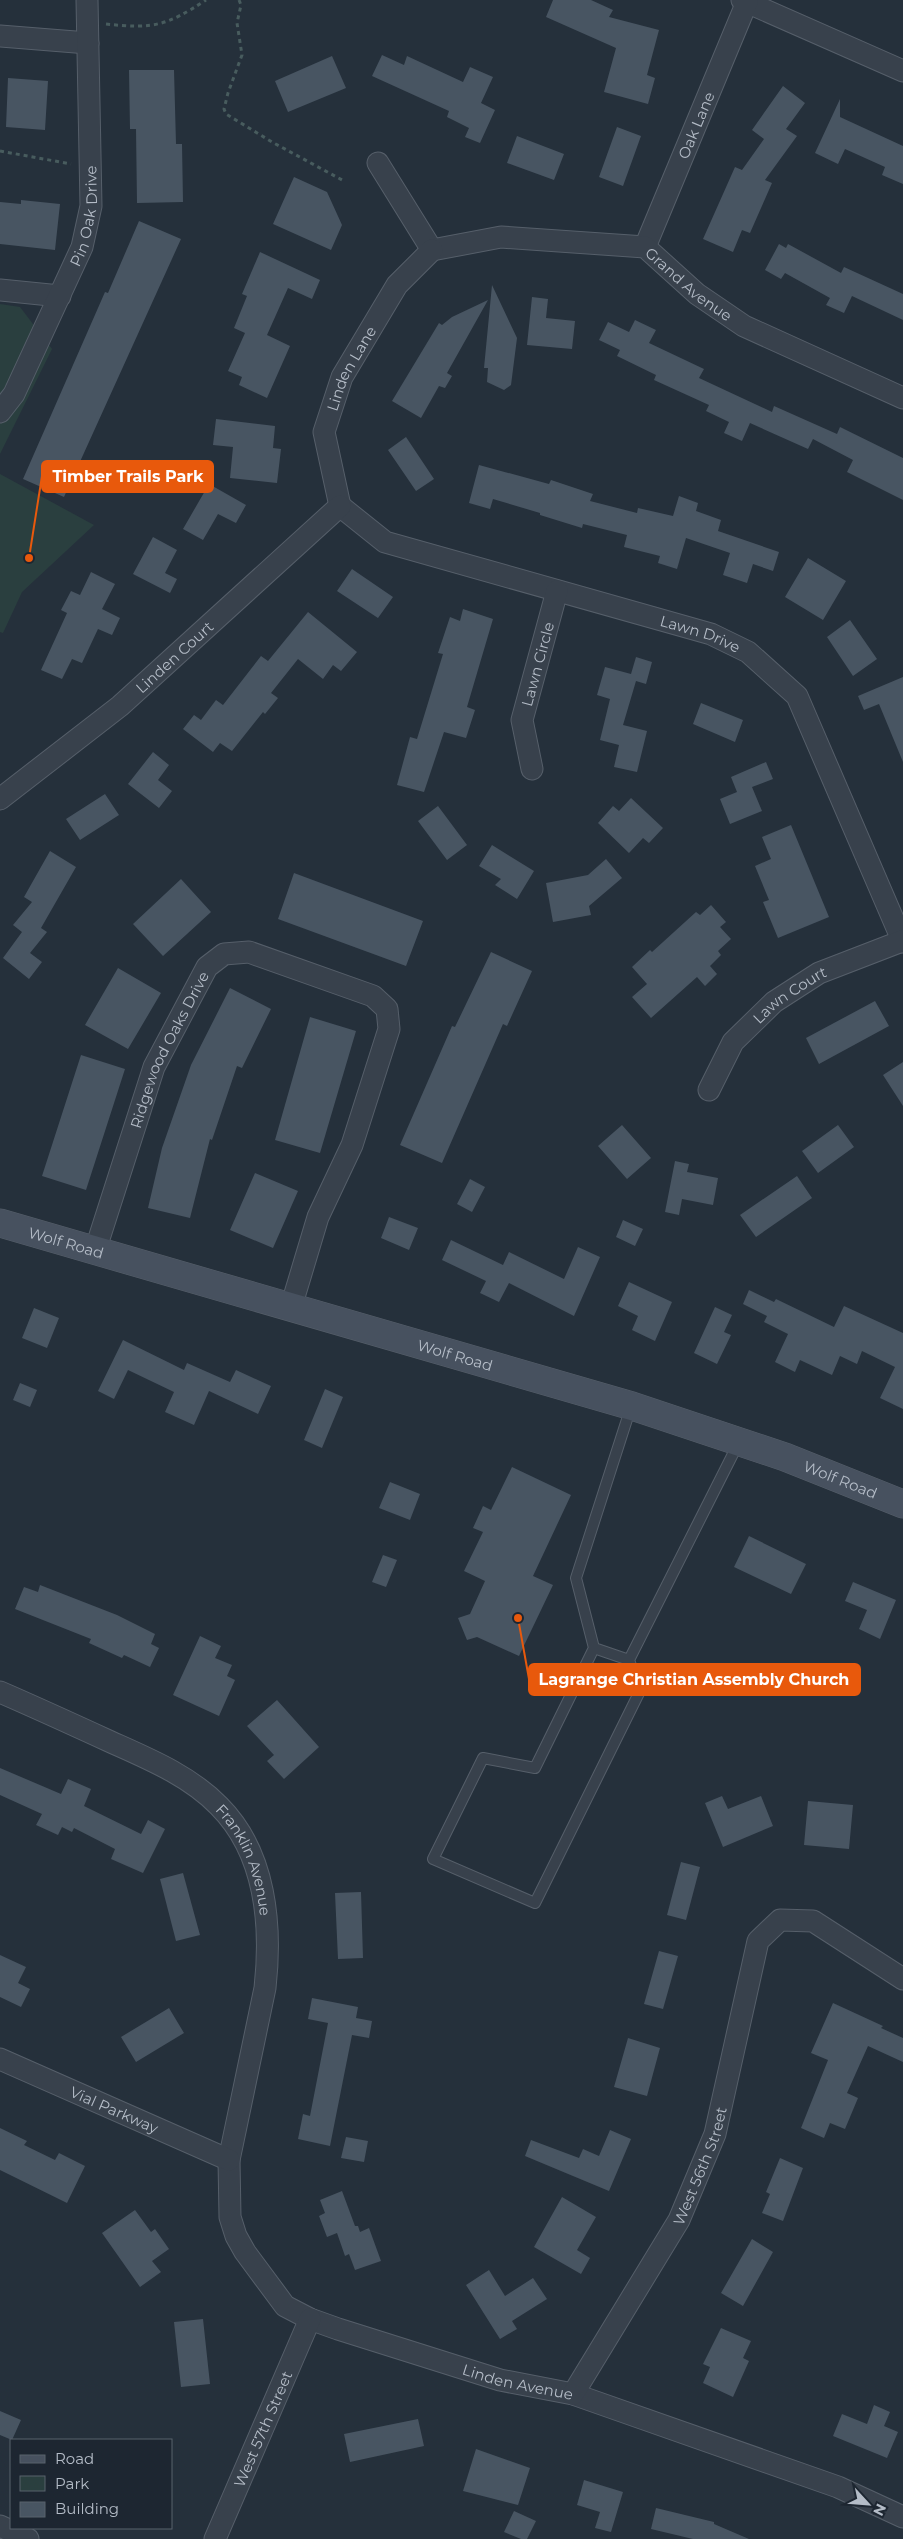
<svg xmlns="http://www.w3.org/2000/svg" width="903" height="2539" viewBox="0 0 903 2539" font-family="Montserrat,sans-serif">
  <rect width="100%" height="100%" fill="#25303b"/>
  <!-- green -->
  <path fill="#2a3f3f" d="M0,304L20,307L52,349L0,454Z
    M0,474L94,525L22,592L3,633L0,632Z"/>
  <!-- building -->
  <path fill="#485562" d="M553,0H591L613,10L609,17L659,30L647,75L655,78L648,104L604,92L616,48L546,17Z
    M382,55L404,65L407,56L463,82L470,67L493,77L481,103L495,110L480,143L465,137L469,128L447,117L449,111L372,76Z
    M332,56L346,88L288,112L275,81Z
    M129,70H174L176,144H182L183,202L137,203L136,129H130Z
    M8,78L48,81L45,130L6,127Z
    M783,86L805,103L786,129L797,136L765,180L772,183L750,233L742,230L733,252L703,239L735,167L742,170L764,139L752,130Z
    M840,99V117L903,146V184L882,175L885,167L845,149L838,164L815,153Z
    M617,127L641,136L623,186L599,177Z
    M517,136L564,154L554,180L507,163Z
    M294,177L327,192L342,225L331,250L273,224Z
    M21,200L60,204L55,250L0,244V202L21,204Z
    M139,221L181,239L64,497L23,479L105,292L108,293Z
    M779,244L786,248L788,244L841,273L844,267L903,294V320L852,296L844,313L826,305L830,298L785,273L781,279L765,270Z
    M260,252L320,280L312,299L288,288L267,335L290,346L267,398L239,385L242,377L228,371L245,333L234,328L247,296L242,294Z
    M492,285L517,338L511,385L504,390L487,382L488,368H484Z
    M532,297L548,299L546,318L575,321L572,349L527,345Z
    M488,300L447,373L452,376L445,388L439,386L421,418L392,401L439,323L442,325L452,317Z
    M635,320L656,330L649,343L704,369L699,378L772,412L774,406L837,434L840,427L903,458V500L847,472L853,460L813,439L808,449L750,423L742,441L724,433L729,422L706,411L709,405L654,380L656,375L617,356L620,350L599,340L608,322L629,332Z
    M216,419L275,426L273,448L281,449L277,483L230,478L233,447L213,445Z
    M406,437L434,479L416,491L388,450Z
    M479,465L549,484L551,480L593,494L590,501L637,513L638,508L673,516L679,496L698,503L696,511L721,520L718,531L779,552L773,571L753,564L747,583L723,575L730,553L686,538L677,569L658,563L660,556L624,547L627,535L583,524L582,528L540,515V513L493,499L490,509L469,503Z
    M209,484L246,505L236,523L218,514L203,540L183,529Z
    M153,537L177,550L165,573L177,579L170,593L133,574Z
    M808,558L846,581L823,620L785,597Z
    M352,569L393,597L378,618L337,591Z
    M91,572L115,584L102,609L120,618L112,635L98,629L82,663L72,659L62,679L41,670L67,613L61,610L71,591L80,595Z
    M463,609L493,619L467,707L475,710L466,738L444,732L424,792L397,785L410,737L417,739L443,654L438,653L450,617L460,621Z
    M308,612L357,652L341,671L333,665L323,679L298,659L271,693L278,698L265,714L263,712L232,751L220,743L213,752L183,729L194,715L201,720L216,700L223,705L261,656L268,661Z
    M850,620L877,659L853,676L827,637Z
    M636,657L652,662L646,684L636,681L623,725L647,731L637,772L614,767L619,745L600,740L610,699L597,695L605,667L631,674Z
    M903,677V762L879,704L864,710L858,696Z
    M701,703L743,720L735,742L693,724Z
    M153,752L169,765L158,780L172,791L159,808L128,784Z
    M766,762L773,779L752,787L762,811L730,824L720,799L737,792L731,777Z
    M105,794L119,815L80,840L66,819Z
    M631,798L663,828L649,843L643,838L629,853L598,823L613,806L619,811Z
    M438,806L467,845L447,860L418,821Z
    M791,825L829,917L778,938L763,902L769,900L755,866L771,859L762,837Z
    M492,845L534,871L517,899L495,885L501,879L479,866Z
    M50,851L76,867L41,928L47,932L30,953L42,962L29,979L3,958L22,932L13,925L32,902L24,897Z
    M606,859L622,878L589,906L591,915L553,922L546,883L588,875Z
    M294,873L423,921L406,966L278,919Z
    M181,879L211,912L163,956L133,924Z
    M711,905L726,922L720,927L731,939L718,951L721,955L710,966L717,974L705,986L697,977L651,1018L632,997L647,984L632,967L650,950L652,952L696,912L700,915Z
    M491,952L532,971L507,1026L503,1024L442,1163L400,1145L452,1026L455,1027Z
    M118,968L161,993L128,1049L85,1025Z
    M230,988L271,1009L242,1068L237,1066L212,1140L210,1139L190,1218L148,1208L162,1148L191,1065Z
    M875,1001L889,1026L819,1064L806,1038Z
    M310,1017L356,1031L320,1153L275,1140Z
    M81,1055L125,1069L86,1190L42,1176Z
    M903,1062V1106L883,1075Z
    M622,1125L651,1158L627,1179L598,1146Z
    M838,1125L854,1147L818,1173L802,1151Z
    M675,1161L689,1164L687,1172L718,1178L713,1205L682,1199L679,1215L665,1212Z
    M255,1173L298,1191L273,1248L230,1230Z
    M797,1176L812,1198L756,1237L740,1215Z
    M470,1179L485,1187L472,1212L457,1204Z
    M389,1217L418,1228L409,1250L381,1238Z
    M623,1220L643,1229L635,1246L616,1237Z
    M451,1240L503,1265L509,1252L564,1279L578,1247L600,1257L574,1316L509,1283L499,1302L480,1293L486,1281L442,1260Z
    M629,1282L672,1302L655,1341L632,1330L638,1316L618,1306Z
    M749,1290L774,1302L776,1299L834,1327L844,1306L903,1333V1409L880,1398L895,1367L862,1351L857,1364L840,1356L832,1375L800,1360L795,1372L775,1362L788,1334L764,1322L767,1316L743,1304Z
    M715,1307L732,1315L724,1332L731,1335L717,1364L694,1353Z
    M34,1308L59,1318L47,1348L22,1338Z
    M123,1340L184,1370L187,1363L230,1382L236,1370L271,1386L258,1414L209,1391L194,1425L165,1412L174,1392L128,1370L114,1399L98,1391Z
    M20,1383L37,1390L30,1407L13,1400Z
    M325,1389L343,1397L322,1448L304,1440Z
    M512,1467L571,1495L533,1576L553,1585L519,1656L477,1637L467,1640L458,1618L470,1614L485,1581L464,1571L483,1532L473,1528L483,1506L491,1510Z
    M390,1482L420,1494L410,1520L379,1508Z
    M749,1536L806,1564L791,1594L734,1567Z
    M383,1555L397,1560L386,1587L372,1582Z
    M853,1582L896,1600L880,1639L859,1629L867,1610L845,1601Z
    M40,1585L117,1615L155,1634L151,1644L159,1648L150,1667L124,1655L122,1658L89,1643L91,1639L15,1609L24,1587L38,1592Z
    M200,1636L221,1646L215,1658L232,1665L227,1676L235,1680L219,1716L173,1695Z
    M277,1700L319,1747L284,1779L267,1761L274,1755L247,1726Z
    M0,1768L61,1794L68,1779L91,1789L84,1806L141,1834L148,1820L165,1829L143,1873L111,1859L115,1849L74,1828L72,1832L62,1827L58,1835L36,1825L42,1814L0,1795Z
    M722,1796L728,1809L761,1796L773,1826L723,1847L705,1803Z
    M808,1801L853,1805L849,1849L804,1845Z
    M681,1862L700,1867L686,1920L667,1915Z
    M183,1873L200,1935L176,1941L160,1879Z
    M361,1892L363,1958L338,1959L335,1893Z
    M659,1951L678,1956L663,2009L644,2004Z
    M0,1955L26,1967L18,1983L30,1989L21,2007L0,1997Z
    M312,1998L358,2007L356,2018L372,2021L369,2038L352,2035L330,2146L298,2139L303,2114L310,2116L328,2023L308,2019Z
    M833,2003L883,2026L881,2028L903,2038V2062L868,2046L847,2093L858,2098L845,2129L830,2123L824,2138L801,2128L828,2060L811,2053Z
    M169,2008L184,2033L136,2062L121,2037Z
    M628,2038L660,2048L647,2096L614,2087Z
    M0,2128L27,2141L24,2145L55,2160L59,2153L85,2166L67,2203L0,2170Z
    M610,2130L631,2139L609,2191L525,2156L531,2140L579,2158L583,2149L599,2156Z
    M346,2137L368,2141L364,2162L341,2158Z
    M780,2158L803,2168L783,2221L762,2213L770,2194L766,2192Z
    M342,2191L355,2226H358L360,2232L369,2228L381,2261L355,2270L349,2254L345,2256L337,2233L327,2237L319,2216L325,2213L320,2200Z
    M562,2197L596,2217L577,2250L590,2258L581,2274L534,2247Z
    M135,2210L151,2232L155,2229L169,2249L152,2261L161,2272L140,2287L102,2233Z
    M752,2239L773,2252L743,2306L721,2293Z
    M489,2270L505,2296L533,2278L547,2299L512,2321L517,2329L500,2339L466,2285Z
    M203,2319L210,2384L181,2387L174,2322Z
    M721,2328L751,2341L743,2358L749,2361L733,2397L703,2383L710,2367L703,2364Z
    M874,2405L890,2412L884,2426L898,2432L887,2458L833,2436L842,2414L867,2424Z
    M0,2411L21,2420L12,2440L0,2435Z
    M418,2419L424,2446L350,2462L344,2434Z
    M476,2449L530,2468L518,2505L463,2491Z
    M584,2480L623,2492L611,2532L595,2528L600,2512L577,2505Z
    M656,2508L714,2522V2524L749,2539H693L651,2529Z
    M514,2511L536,2521L527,2539H521L504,2532Z"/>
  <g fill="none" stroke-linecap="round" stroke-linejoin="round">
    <!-- lane casing -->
    <g stroke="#565f6a" stroke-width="12">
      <path id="lane" d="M594,1648L576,1578L631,1407
        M629,1660L594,1648L535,1768L483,1758L433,1859L535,1903L640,1691L629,1660L738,1444"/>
    </g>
    <!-- street casing -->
    <g stroke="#565f6a" stroke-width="23">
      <g id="street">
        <path d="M742,0L903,71"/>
        <path d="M0,36L88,43"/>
        <path d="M378,163L432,250"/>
        <path id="s1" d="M645,247L747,2"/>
        <path id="s2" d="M432,250L501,237L645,247L697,294L744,326L903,398"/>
        <path d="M0,290L60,296"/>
        <path id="s3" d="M0,412L14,394L82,247L91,206L87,0"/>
        <path id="s4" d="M340,506L385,542L711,634L748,652L797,696L903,942"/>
        <path id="s5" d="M340,506L324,432L342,377L397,285L432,250"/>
        <path id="s6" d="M532,769L522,720L557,591"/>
        <path id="s7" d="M0,799L120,706L340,506"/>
        <path id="s8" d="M709,1090L733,1042L774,1002L819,973L902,941"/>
        <path id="s9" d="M95,1251L154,1067L207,967L224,954L249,952L373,996L387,1009L389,1029L352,1145L318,1217L291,1307"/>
        <path id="s10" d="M0,1692C37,1708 74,1725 111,1742C149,1759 190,1776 219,1806C266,1853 272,1925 265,1988L229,2160L230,2217L236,2236L245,2252L285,2306L310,2319L338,2329L500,2380L573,2394L838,2487L903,2517"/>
        <path id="s11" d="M0,2059L229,2160"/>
        <path id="s12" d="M573,2394L679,2220L715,2134L758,1941L780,1920L813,1921L903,1979"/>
        <path d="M0,2526L28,2539"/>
        <path id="s13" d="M215,2539L310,2319"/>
      </g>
    </g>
    <!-- secondary casing -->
    <g stroke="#565f6a" stroke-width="29">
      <g id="secondary">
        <path id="s14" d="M0,1223L632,1406L785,1457L903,1504"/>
      </g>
    </g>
    <!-- path -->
    <path stroke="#485c5e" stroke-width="3" stroke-dasharray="4 4" stroke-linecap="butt" d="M239,0L241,5L237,23L242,55L228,93L224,109L226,114L272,142L344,181
      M106,24C154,29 166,26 206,0
      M0,151L71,164"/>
    <!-- lane -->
    <use href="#lane" stroke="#38414c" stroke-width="10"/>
    <!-- street -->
    <use href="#street" stroke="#38414c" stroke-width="21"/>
    <!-- secondary -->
    <use href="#secondary" stroke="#47515f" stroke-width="28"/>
  </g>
  <g text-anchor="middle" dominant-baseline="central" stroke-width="5" stroke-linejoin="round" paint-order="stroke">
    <!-- street labels -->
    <g font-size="15" fill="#b4bcc7" stroke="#1d2631">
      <text stroke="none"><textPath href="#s1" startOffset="132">Oak Lane</textPath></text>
      <text stroke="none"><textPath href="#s3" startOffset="216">Pin Oak Drive</textPath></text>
      <text stroke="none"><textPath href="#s2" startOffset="272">Grand Avenue</textPath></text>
      <text stroke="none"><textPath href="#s5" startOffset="145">Linden Lane</textPath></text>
      <text stroke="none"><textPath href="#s4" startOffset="386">Lawn Drive</textPath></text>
      <text stroke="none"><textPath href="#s7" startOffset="225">Linden Court</textPath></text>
      <text stroke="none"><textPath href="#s6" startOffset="108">Lawn Circle</textPath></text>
      <text stroke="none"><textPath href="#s8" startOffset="128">Lawn Court</textPath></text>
      <text stroke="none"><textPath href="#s9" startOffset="215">Ridgewood Oaks Drive</textPath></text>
      <text stroke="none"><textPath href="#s14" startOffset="69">Wolf Road</textPath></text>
      <text stroke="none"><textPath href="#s14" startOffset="474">Wolf Road</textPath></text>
      <text stroke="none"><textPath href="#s14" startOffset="879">Wolf Road</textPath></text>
      <text stroke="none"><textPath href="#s10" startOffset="309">Franklin Avenue</textPath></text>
      <text stroke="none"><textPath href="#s11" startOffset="125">Vial Parkway</textPath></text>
      <text stroke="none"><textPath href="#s12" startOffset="262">West 56th Street</textPath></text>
      <text stroke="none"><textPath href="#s10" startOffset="1026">Linden Avenue</textPath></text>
      <text stroke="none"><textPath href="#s13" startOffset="120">West 57th Street</textPath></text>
    </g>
  </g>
  <!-- callouts -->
  <path fill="none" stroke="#e8590c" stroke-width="2" d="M29 558L42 476M518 1618L529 1679"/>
  <g fill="#e8590c" stroke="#1d2631" stroke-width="2">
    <circle cx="29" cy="558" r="5"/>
    <circle cx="518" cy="1618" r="5"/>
  </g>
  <g fill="#e8590c" stroke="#e8590c" stroke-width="2">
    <rect x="42" y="461" width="171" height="31" rx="5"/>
    <rect x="529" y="1664" width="331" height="31" rx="5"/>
  </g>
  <g font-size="16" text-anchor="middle" font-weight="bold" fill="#fff">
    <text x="128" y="482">Timber Trails Park</text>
    <text x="694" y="1685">Lagrange Christian Assembly Church</text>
  </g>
  <!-- legend -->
  <rect x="10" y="2439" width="162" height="90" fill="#1d2631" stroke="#59626d"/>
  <rect x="20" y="2455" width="25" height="8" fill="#47515f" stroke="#59626d"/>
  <text x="55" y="2464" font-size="15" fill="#b4bcc7">Road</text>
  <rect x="20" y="2476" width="25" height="15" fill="#2a3f3f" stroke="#59626d"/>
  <text x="55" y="2489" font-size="15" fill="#b4bcc7">Park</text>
  <rect x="20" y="2502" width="25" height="15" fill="#485562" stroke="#59626d"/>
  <text x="55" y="2514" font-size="15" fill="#b4bcc7">Building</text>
  <!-- north arrow -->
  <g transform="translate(868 2504) rotate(116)" stroke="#1d2631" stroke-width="4" paint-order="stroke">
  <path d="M0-4L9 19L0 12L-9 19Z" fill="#b4bcc7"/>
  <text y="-8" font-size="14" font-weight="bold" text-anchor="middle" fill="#b4bcc7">N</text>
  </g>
</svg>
